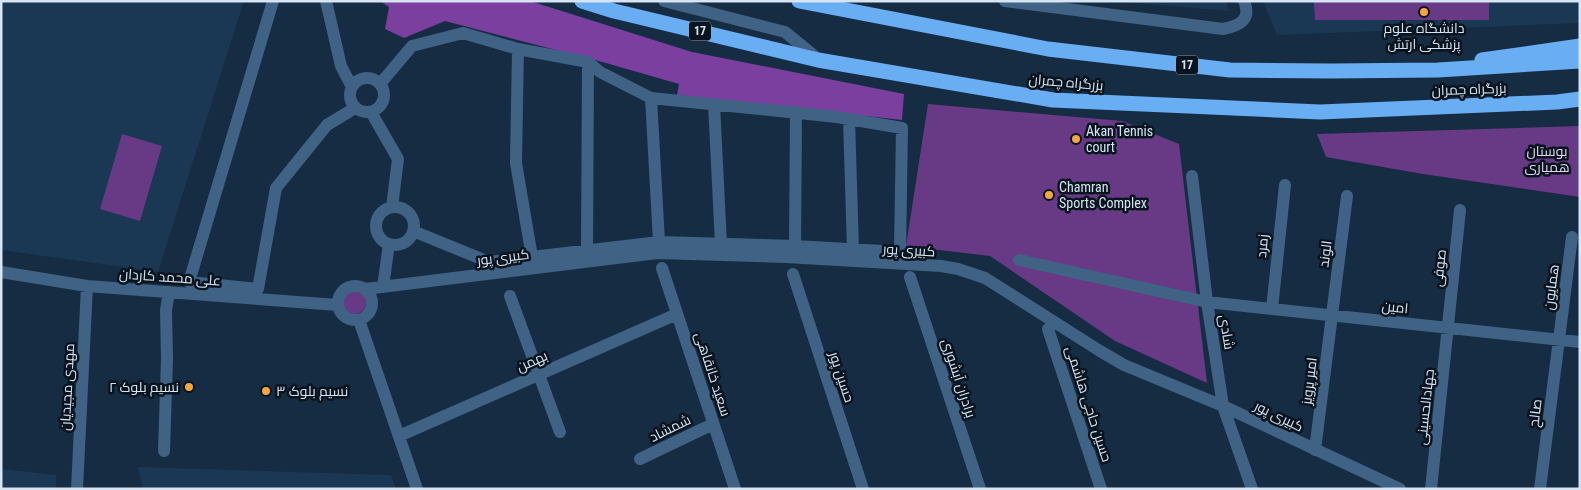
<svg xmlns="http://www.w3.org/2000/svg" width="1581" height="490" viewBox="0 0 1581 490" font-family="'Roboto Condensed',Cairo,sans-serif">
  <rect width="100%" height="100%" fill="#152c43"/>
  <!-- built -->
  <path fill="#1a3753" d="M1,1H244L158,272L1,250Z
    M1115,1H1226L1229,11Z
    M1263,1H1580V23L1277,35Z
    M138,467L391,475L396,489H143Z
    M1,469L56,475V489H1Z"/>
  <!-- green -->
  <path fill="#683a86" d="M1314,1H1489V20H1315Z
    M928,104L1122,121L1179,144L1207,383L1115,341L990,256L906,246Z
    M1580,126V197L1423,174L1326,157L1317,134Z
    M122,134L162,146L140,221L100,209Z
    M342 302a12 12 0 1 1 24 0a12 12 0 1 1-24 0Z"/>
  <!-- forest -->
  <path fill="#7a3f9f" d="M380,1H530L692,52L904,94L902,120L677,95L679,84L606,63L445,21L404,38L385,29L389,7Z"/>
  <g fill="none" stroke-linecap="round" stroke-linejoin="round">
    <!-- minor -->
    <path stroke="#406285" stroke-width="12" d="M273,1L189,282L258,289L276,188L327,125L355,108
      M326,1L341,66L352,87
      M664,1L785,32L818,59
      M1005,1L1223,29C1239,26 1252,20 1244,1
      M518,49L516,163L532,257
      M350 95a17 17 0 1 1 34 0a17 17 0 1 1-34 0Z
      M380,84L412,46L463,33L518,49L588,62L600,72L651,98L837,117L902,128L900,252L795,246L659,242L489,262L413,231
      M651,98L659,242
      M714,104L721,244
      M371,112L398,159L392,207
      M849,119L853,250
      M1192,176L1207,302L1223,406L1252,489
      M376 226a19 19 0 1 1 38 0a19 19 0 1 1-38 0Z
      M795,246L796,112
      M587,250L588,62
      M1019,260L1207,302L1580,342
      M662,268L735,489
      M1,272L87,286L337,305
      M793,274L863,489
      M910,277L980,489
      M338 303a17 17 0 1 1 34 0a17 17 0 1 1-34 0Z
      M383,287L389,244
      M365,289L657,253L786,257L941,266L958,269L985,278L1100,351L1124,365L1223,406L1400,489
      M510,296L560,432
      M1272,309L1285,185
      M359,320L417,489
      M1048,329L1101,489
      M399,436L677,314
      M1315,450L1347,196
      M164,451L167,359L166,310L169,292
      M640,459L713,424
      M77,489L87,286
      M1431,489L1460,210
      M1540,489L1572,237"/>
    <!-- highway -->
    <path stroke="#69adf3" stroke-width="15" d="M582,1L614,11L818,60L1053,100L1320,112L1557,102L1580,99
      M799,1L1048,49L1230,70L1332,71L1438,70L1580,61
      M1482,60L1580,46"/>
  </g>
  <!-- markers -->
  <g fill="#f1a640" stroke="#0a141e" stroke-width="2">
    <circle cx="1424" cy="12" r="5"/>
    <circle cx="1076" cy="139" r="5"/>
    <circle cx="1049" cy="195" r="5"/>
    <circle cx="189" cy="387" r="5"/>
    <circle cx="266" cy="391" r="5"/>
  </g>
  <g text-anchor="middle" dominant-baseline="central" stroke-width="5" stroke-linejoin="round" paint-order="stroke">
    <!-- shield labels -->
    <g fill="#0a141e" stroke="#99a6b3" stroke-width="1">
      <rect x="689" y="21.5" width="22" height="19" rx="4"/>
      <rect x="1176" y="55.5" width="22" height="19" rx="4"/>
    </g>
    <g font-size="12" font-weight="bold" fill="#d6e4f3">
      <text x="700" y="31">17</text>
      <text x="1187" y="65">17</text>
    </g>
    <!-- poi labels -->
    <g font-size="14" fill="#d6e4f3" stroke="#0a141e" text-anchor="start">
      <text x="1424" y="28" text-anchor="middle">دانشگاه علوم<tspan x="1424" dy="16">پزشکی ارتش</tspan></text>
      <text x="1086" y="131">Akan Tennis<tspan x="1086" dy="16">court</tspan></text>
      <text x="1059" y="187">Chamran<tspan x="1059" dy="16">Sports Complex</tspan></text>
      <text x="179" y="387" text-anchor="end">نسیم بلوک ۲</text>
      <text x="276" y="391">نسیم بلوک ۳</text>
    </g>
    <!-- street labels -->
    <g font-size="14" fill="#d6e4f3" stroke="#0a141e">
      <text transform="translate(1066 82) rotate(5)">بزرگراه چمران</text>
      <text transform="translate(1469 89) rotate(-2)">بزرگراه چمران</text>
      <text transform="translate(1262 246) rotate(-85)">زمرد</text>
      <text transform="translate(909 250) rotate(3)">کبیری پور</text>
      <text transform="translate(1325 254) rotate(-83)">الوند</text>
      <text transform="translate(503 257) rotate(-7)">کبیری پور</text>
      <text transform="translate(1439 268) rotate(-84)">صوفی</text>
      <text transform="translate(170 277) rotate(4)">علی محمد کاردان</text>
      <text transform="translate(1551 287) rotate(-83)">همایون</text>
      <text transform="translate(1395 307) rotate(6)">امین</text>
      <text transform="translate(1227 332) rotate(81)">شادی</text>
      <text transform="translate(532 361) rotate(-24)">بهمن</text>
      <text transform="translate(713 374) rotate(72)">سعید خانقاهی</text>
      <text transform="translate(842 377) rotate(72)">حسین پور</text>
      <text transform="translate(959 378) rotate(72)">برادران آبشوری</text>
      <text transform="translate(1309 381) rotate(-83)">امیر پرویز</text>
      <text transform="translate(67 387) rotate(-87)">مهدی مجیدیان</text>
      <text transform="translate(1089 404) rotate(72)">حسین حاجی هاشمی</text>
      <text transform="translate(1425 407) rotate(-84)">جهادالحسینی</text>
      <text transform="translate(1535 413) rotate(-83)">صالح</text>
      <text transform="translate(1279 416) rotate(26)">کبیری پور</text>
      <text transform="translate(670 428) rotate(-26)">شمشاد</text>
    </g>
    <!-- park labels -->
    <g font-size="14" fill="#e3d5ee" stroke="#0a141e">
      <text x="1547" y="151">بوستان<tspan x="1547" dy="16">همیاری</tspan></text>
    </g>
  </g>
  <!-- border -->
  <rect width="1581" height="490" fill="none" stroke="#d6e4f3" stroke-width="5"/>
</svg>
